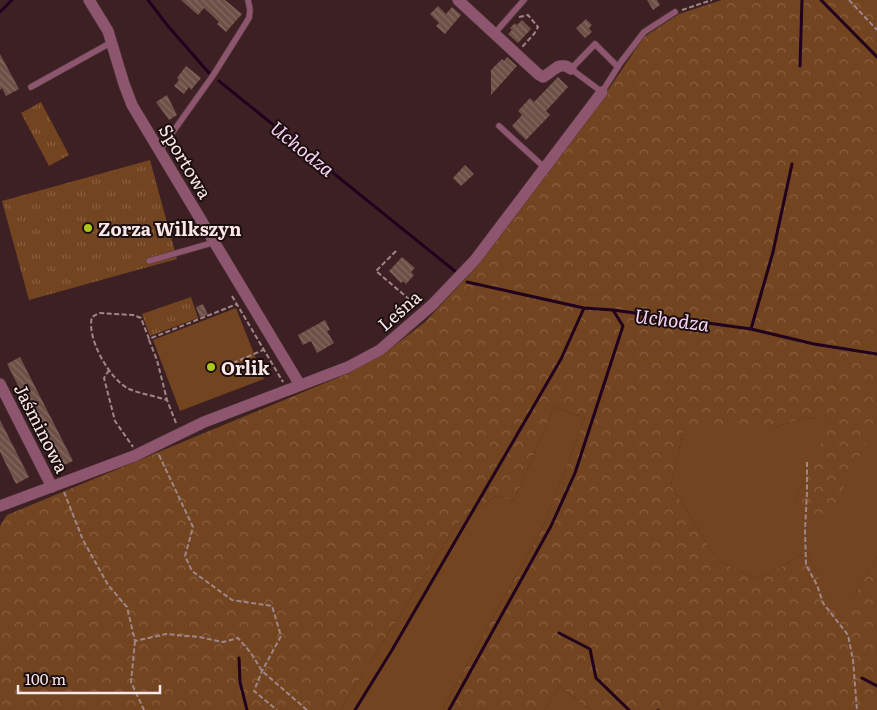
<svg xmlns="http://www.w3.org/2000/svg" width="877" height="710" viewBox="0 0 877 710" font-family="Literata,serif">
  <defs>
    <pattern id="forest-crowns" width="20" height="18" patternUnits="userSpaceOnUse" patternTransform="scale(1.25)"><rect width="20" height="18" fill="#734420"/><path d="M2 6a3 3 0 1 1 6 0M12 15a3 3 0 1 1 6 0" fill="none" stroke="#885f40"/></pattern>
    <pattern id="park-tufts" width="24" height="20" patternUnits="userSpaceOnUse" patternTransform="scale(1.25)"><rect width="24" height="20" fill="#734420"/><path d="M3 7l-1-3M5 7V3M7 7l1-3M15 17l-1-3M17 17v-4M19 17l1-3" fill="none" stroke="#885f40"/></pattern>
    <pattern id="building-back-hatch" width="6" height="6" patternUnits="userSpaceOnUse" patternTransform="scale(1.25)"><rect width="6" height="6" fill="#6f5047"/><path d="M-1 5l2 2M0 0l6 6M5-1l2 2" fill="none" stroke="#846962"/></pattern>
  </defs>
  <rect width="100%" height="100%" fill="#3d2023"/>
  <!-- grass -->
  <path fill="#734420" d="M236,308L264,379L180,411L153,340Z
    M554,407L585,418L543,527L442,710H340L457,524L496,496L514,501Z
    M807,417L832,422L794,502L873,430H877V557L840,622L807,553L757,579L717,560L671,485L684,428H772Z
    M559,686L591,710H545Z"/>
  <!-- forest -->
  <path fill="url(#forest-crowns)" d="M722,0H877V430H873L826,522L794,502L831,422L807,417L772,428H684L671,485L717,560L757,579L807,553L840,621L877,557V710H660L658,708L656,710H591L559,686L545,710H442L543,527L585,418L554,407L514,501L496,496L457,524L340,710H0V526L7,515L349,373L387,351L425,322L468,276L585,124L644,37L679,14Z"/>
  <!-- park -->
  <path fill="url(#park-tufts)" d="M41,102L69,155L49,166L21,113Z
    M150,160L177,259L29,300L2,201Z
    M191,297L198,318L150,336L142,314Z"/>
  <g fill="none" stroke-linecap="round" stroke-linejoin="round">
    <!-- stream -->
    <path stroke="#21011e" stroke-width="3" d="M148,0L168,26L209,73
      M821,0L877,57
      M0,12L12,0
      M800,66L802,0
      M219,81L456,272
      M467,282L584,308L613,310L751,329L814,344L877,354
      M751,329L773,252L792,164
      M559,633L590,649L596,678L629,710
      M239,658L240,682L247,710
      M862,678L877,686
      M355,710L392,650L561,359L584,308
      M449,710L551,526L575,473L623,326L613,310"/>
  </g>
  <!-- building -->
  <path fill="url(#building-back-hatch)" d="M181,0H225L242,14L226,32L217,24L219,22L204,8L198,15Z
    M647,0H657L660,5L653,10Z
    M438,6L446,14L452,7L461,15L445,34L436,26L439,23L430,14Z
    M586,19L592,25L589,28L592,32L585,38L576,28Z
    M522,20L531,29L518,43L508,34L512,30L510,28L515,23L517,25Z
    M0,54L19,89L6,96L2,88L0,90Z
    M507,57L517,66L491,95V70L502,59L504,61Z
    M186,66L201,78L191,90L189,87L184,94L174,86L179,80L177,78Z
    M558,77L568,87L546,111L550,115L526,140L512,126L522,115L518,111L530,98L534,102Z
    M167,95L177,115L169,120L156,102Z
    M465,165L474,174L461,186L453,178Z
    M402,257L415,268L411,272L414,275L406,284L403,281L401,283L389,271Z
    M203,304L208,315L200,317L196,307Z
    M325,320L330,330L327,331L334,343L317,353L311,341L303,345L298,335Z
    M20,357L73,461L60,467L7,364Z
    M254,360L261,376L253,379L246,364Z
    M0,420L29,477L16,484L0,452Z"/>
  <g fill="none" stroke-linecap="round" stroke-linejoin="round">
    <!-- lane casing -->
    <g stroke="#583c3f" stroke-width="7">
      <path id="lane" d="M494,34L524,0
        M618,67L595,44L571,69L602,92L621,62L644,32L675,12
        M31,87L112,42
        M499,126L545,168
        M160,150L214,74L249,18L250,10L248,0
        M149,261L215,242"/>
    </g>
    <!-- street casing -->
    <g stroke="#583c3f" stroke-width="12">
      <path id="street" d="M89,0L108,31L124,84L132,105L300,385
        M458,0L538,74L543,77C553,72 559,60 571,69
        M0,384L52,487
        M0,506L134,456L204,422L348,367L380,350L432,305L475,260L602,92"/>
    </g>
    <!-- path -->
    <path stroke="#9f8688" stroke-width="2" stroke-dasharray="5 2.5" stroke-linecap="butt" d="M849,0L877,30
      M682,10L712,0
      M519,17L528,15L538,27L534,34L522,47
      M396,251L376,271L417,306
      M232,296L283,382
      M149,340L157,360L167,400
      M233,363L263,350
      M109,370L104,378L115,421L133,447
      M176,423L167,400C155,396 141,394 129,389C110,380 86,338 92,317L99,313L133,315L141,318L149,339L237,304
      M159,455L193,527L185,556L192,571L232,600L272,606L281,636L262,671L254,691L277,710
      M807,462V492L805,530L806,565L817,585L823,603L848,635L853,660L857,710
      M64,492L83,540L108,585L127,607L135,641L166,634L199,637L223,642L238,638L251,653L262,671L307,710
      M135,641L131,682L144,710"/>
    <!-- lane -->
    <use href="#lane" stroke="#8e556e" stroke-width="5.5"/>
    <!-- street -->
    <use href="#street" stroke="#8e556e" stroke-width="11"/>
  </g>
  <!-- markers -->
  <g fill="#aac719" stroke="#1b0e0f" stroke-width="2">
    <circle cx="88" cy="228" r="5"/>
    <circle cx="211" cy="367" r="5"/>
  </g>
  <g text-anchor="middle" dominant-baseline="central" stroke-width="4" stroke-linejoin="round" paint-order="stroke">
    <!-- street labels -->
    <g font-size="18" fill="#fce7e8" stroke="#1b0e0f">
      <text transform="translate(186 161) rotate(59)">Sportowa</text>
      <text transform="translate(399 310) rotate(-41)">Leśna</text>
      <text transform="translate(42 428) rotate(63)">Jaśminowa</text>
    </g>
    <!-- poi labels -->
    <g font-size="18" font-weight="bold" fill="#fce7e8" stroke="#1b0e0f" text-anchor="start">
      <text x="98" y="228">Zorza Wilkszyn</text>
      <text x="221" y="367">Orlik</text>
    </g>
    <!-- water labels -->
    <g font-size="19" font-style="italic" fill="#fad3f5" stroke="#1b0e0f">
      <text transform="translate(303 148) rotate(39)">Uchodza</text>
      <text transform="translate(672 319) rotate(7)">Uchodza</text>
    </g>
  </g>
  <!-- scale -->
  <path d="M18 685v8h142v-8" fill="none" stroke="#fce7e8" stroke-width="2.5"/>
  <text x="25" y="685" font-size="15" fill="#fce7e8" stroke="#1b0e0f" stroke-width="4" paint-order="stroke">100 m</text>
</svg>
